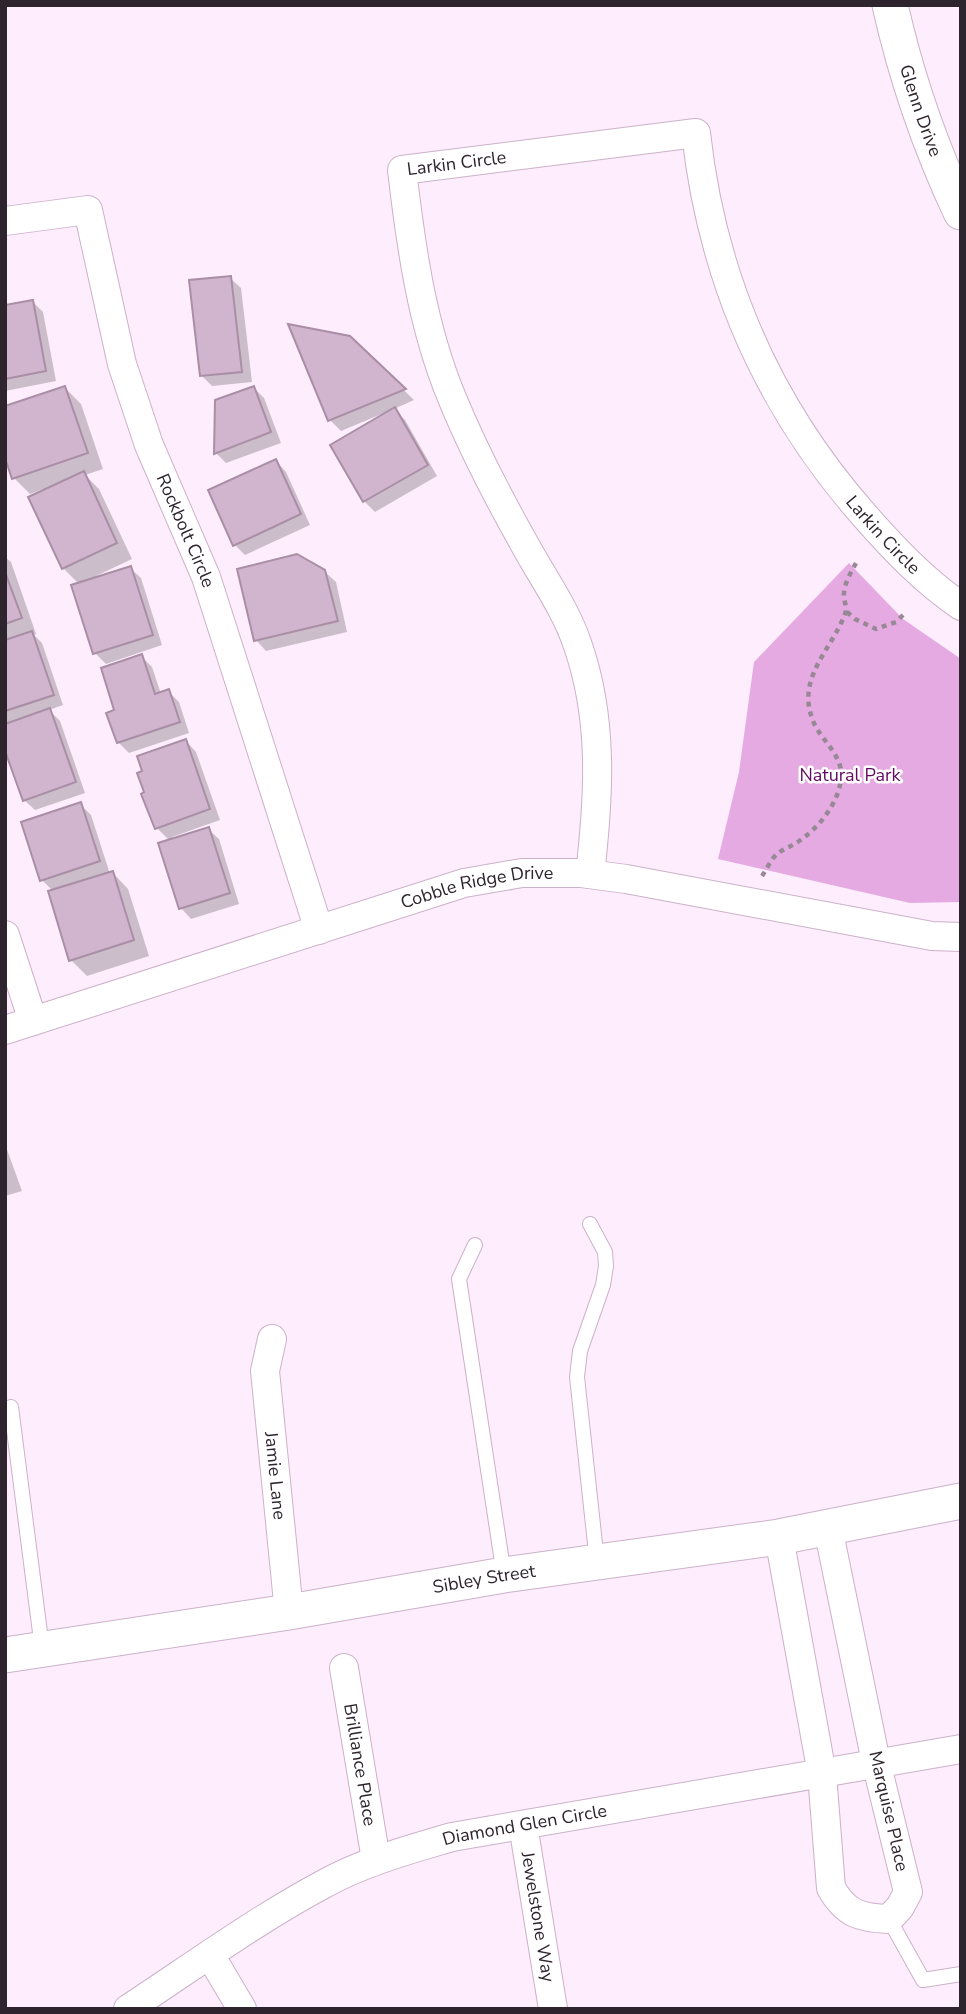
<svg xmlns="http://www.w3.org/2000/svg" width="966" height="2014" viewBox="0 0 966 2014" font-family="'Nunito Sans',sans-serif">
  <rect width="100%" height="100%" fill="#feedfc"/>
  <!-- green -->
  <path fill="#e5aae1" d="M849,563L903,619L961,659V902L910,903L718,859L739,772L754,662Z"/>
  <!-- shadow -->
  <path fill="#0003" d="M230,278L241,288L252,382L212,386L202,376Z
    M32,301L43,312L56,381L5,391V307Z
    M291,326L350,337L414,400L394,409L405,420L437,476L375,512L364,501L332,445L385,415L384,413L341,431L330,420Z
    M65,388L81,404L103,469L85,475L99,489L132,559L96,576L97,579L130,568L141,578L162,645L106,664L95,653L79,584L63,568L43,489L30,494L14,478Z
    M254,388L264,398L281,443L226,463L216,453Z
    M276,461L286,472L310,525L245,555L235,545Z
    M5,557L11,562L36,634L34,635L42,643L63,705L49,710L60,721L85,793L35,810L24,800L5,745Z
    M324,571L336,582L347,632L266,651L256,640Z
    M141,656L152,667L161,694L168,691L179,702L189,733L129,753L118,742L116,711Z
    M186,741L196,752L220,820L172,837L173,840L208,829L219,839L239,904L191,919L181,908L170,841L157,828Z
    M80,804L91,815L110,874L113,873L128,889L149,956L87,976L71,960L53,891L42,880Z
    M5,1144L22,1191L5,1196Z"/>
  <!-- building -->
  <path fill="#d1b5ce" stroke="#a98ea6" stroke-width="2" d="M231,276L242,372L200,376L189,280Z
    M33,300L46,371L5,379V305Z
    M288,324L350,336L406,389L328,421Z
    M65,386L88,453L12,479L5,458V406Z
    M254,386L271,432L214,454L215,400Z
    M395,407L428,465L363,502L330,445Z
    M276,459L301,514L233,546L208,490Z
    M84,471L117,543L62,569L28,497Z
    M297,554L325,570L338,621L254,641L237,569Z
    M131,566L153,635L93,654L71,585Z
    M5,572L22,618L5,624Z
    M32,631L54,695L5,711V640Z
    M142,654L155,694L169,689L180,722L117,743L106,713L114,710L101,668Z
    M50,708L76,782L23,801L5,751V724Z
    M186,739L210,809L155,829L141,794L144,792L137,773L142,771L137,756Z
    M81,802L100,861L40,881L21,822Z
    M209,827L230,893L179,909L158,843Z
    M113,871L134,940L69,961L48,891Z"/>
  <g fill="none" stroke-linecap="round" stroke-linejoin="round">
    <!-- service casing -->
    <g stroke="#ccb1ca" stroke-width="16">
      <path id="service" d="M590,1224L605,1252L606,1266L603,1285L580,1351L577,1377L597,1562
        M475,1245L459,1279L504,1575
        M11,1407L42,1648
        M889,1919L923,1980L961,1974"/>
    </g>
    <!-- minor casing -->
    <g stroke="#ccb1ca" stroke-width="30">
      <g id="minor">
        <path id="s1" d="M5,221L88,210L122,364L149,445L206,577L319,930"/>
        <path id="s2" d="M590,874C599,796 604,719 577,643C565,608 543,578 525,545C498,497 473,449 452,398C422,326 411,247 402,170L696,133C712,278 768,406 864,515C893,548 924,581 961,606"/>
        <path d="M5,935L33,1021"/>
        <path id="s3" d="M5,1030L464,883L522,873H581L626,879L932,936L961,937"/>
        <path id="s4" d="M272,1339L265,1371L289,1612"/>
        <path d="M779,1537L822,1774L831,1888C846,1914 860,1918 889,1919L900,1907L908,1892L876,1762L828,1528"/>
        <path id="s5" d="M344,1668L376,1860"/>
        <path id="s6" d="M523,1825L553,2009"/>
        <path d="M210,1955L242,2009"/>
        <path id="s7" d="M128,2009C192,1967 255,1921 322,1885C363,1862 408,1850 452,1837L961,1749"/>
      </g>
    </g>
    <!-- tertiary casing -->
    <g stroke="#ccb1ca" stroke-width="37">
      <g id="tertiary">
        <path id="s8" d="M890,5C906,76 930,146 961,212"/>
        <path id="s9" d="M5,1655L289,1612L504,1575L779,1537L961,1501"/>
      </g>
    </g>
    <!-- path -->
    <path stroke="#968995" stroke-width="4.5" stroke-dasharray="5 5" stroke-linecap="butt" d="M847,612L855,619L876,629L896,622L906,612
      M762,876C767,869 771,859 777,854C783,849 790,847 796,843C817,830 838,805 841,779C844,754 819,740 812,718C797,677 832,649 845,614C848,607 843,600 844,593C845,582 851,572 856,563"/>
    <!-- service -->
    <use href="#service" stroke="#fff" stroke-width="14"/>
    <!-- minor -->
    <use href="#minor" stroke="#fff" stroke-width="28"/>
    <!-- tertiary -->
    <use href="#tertiary" stroke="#fff" stroke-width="35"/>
  </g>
  <g text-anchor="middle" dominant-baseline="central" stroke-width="5" stroke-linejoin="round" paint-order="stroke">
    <!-- street labels -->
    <g font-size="18" fill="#2e242d" stroke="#fff">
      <text stroke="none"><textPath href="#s8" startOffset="110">Glenn Drive</textPath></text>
      <text stroke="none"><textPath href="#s2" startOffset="798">Larkin Circle</textPath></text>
      <text stroke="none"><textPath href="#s1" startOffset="420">Rockbolt Circle</textPath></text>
      <text stroke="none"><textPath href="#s2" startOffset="1491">Larkin Circle</textPath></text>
      <text stroke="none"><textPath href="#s3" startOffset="494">Cobble Ridge Drive</textPath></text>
      <text stroke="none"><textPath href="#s4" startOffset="138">Jamie Lane</textPath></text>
      <text stroke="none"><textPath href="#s9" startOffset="485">Sibley Street</textPath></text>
      <text stroke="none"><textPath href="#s5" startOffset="98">Brilliance Place</textPath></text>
      <text transform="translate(889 1811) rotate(77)">Marquise Place</text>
      <text stroke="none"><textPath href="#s7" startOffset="443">Diamond Glen Circle</textPath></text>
      <text stroke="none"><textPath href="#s6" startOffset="93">Jewelstone Way</textPath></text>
    </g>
    <!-- park labels -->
    <g font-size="18" fill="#630861" stroke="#fff">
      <text x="850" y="775">Natural Park</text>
    </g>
  </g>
  <!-- border -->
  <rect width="966" height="2014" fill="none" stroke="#2e242d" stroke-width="14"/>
</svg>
